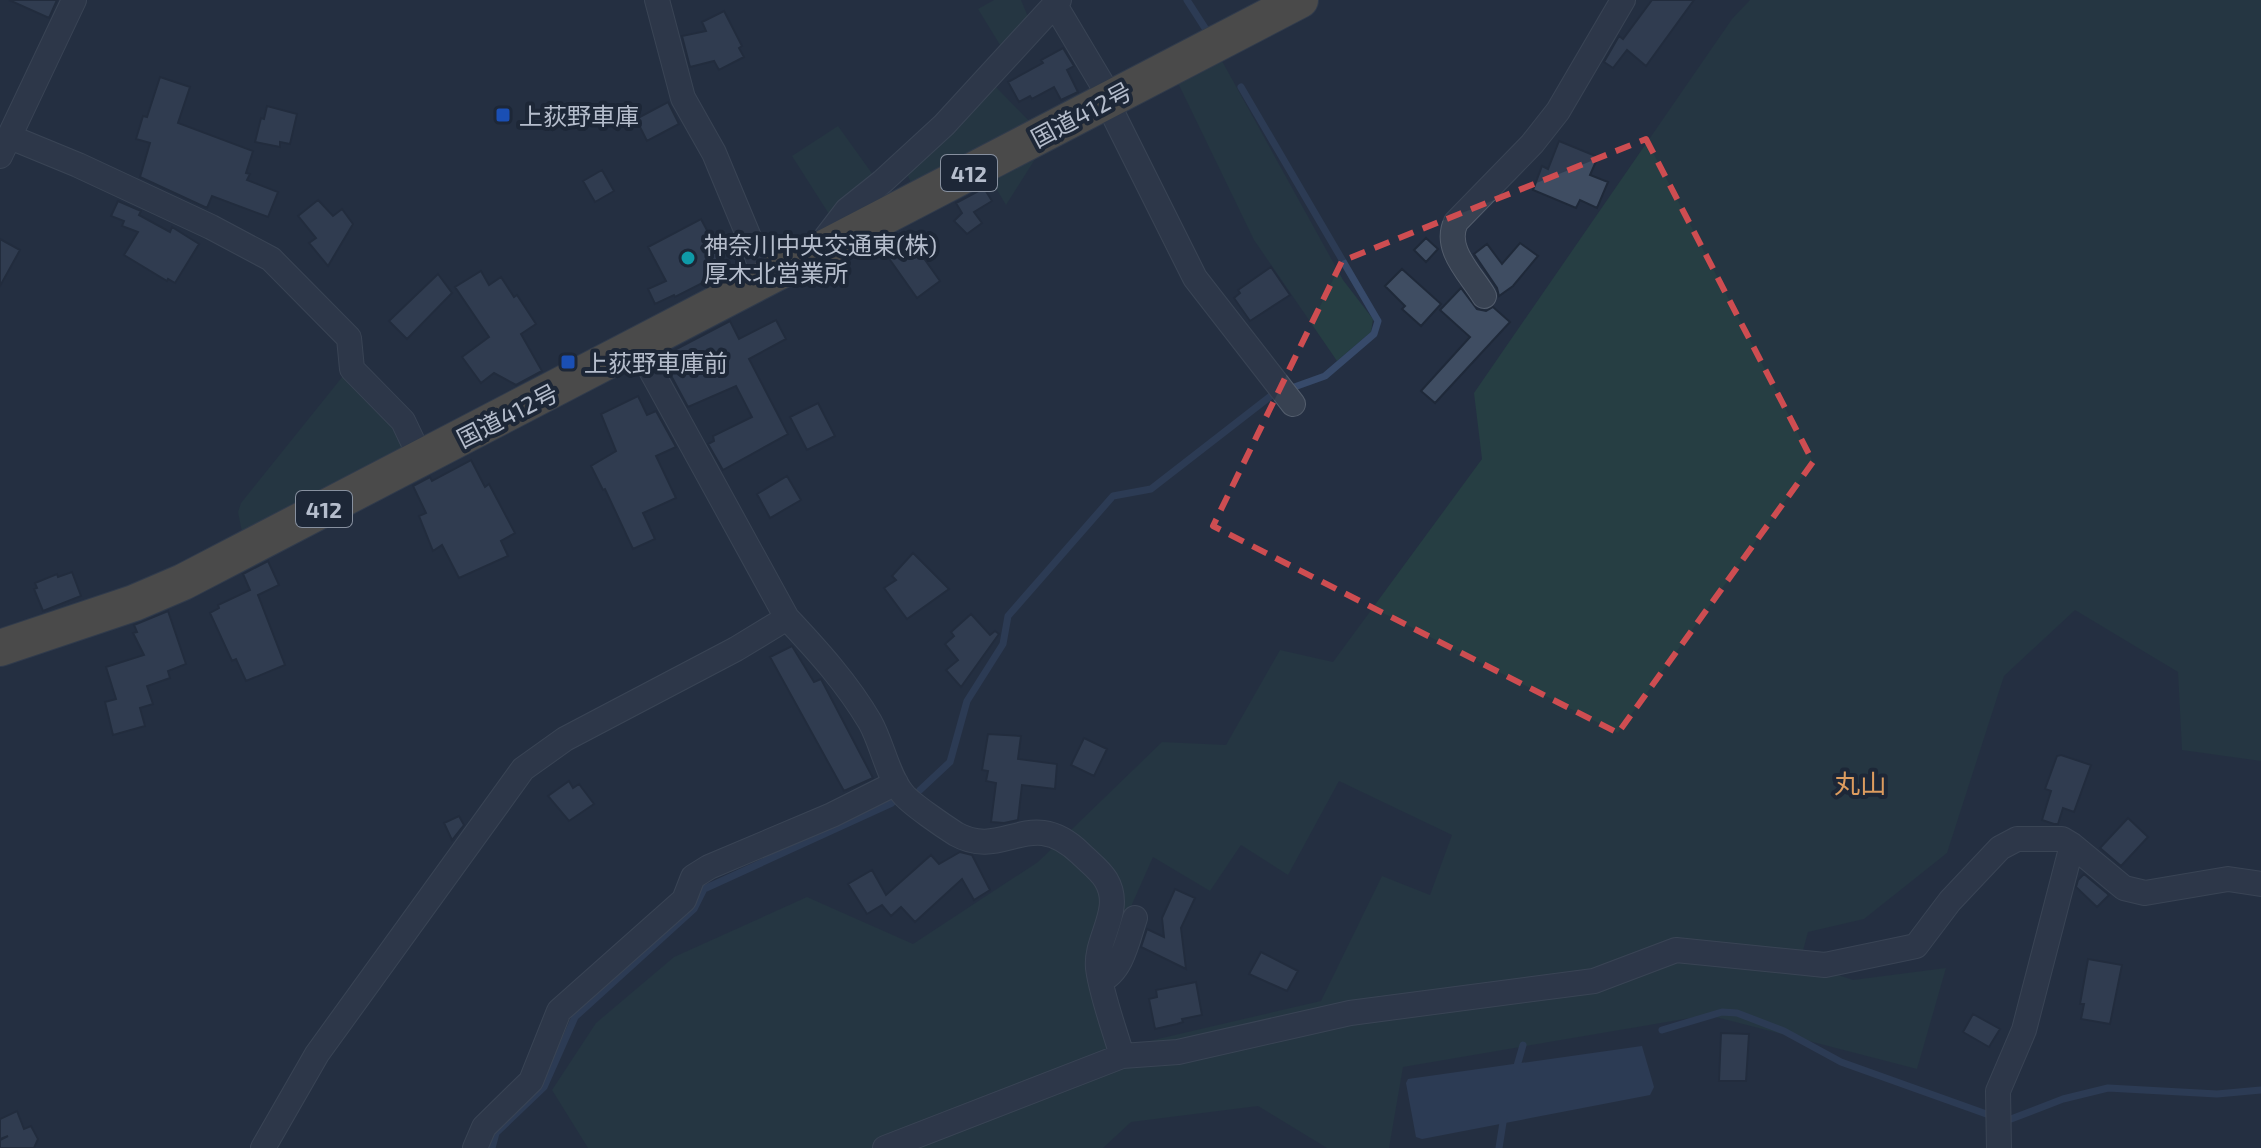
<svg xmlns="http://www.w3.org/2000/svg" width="2261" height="1148" viewBox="0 0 2261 1148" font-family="'Exo 2','Noto Sans JP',sans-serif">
  <rect width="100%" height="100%" fill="#242f42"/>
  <!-- green -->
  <path fill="#263e43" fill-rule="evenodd" d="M994,0H1021L1031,24L1005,53L978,9Z
    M1750,0H2261V761L2182,750L2178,672L2075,610L2004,676L1947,853L1864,919L1808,932L1800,962L1853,980L1946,968L1917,1069L1708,1015L1403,1067L1389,1148H1327L1258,1106L1131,1122L1103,1148H588L552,1090L596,1023L674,957L807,897L913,944L1038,862L1162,742L1226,745L1280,650L1333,662L1482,459L1474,393L1732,19ZM1339,781L1452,835L1430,895L1382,876L1321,1001L1132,1045L1105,965L1153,857L1210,891L1241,845L1288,875Z
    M1222,61L1343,280L1373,319L1371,332L1337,361L1254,240L1178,83Z
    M994,85L1031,123L911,183L905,169Z
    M838,126L876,179L829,214L792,156Z
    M1037,156L1006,205L991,180Z
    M347,371L399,424L404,447L242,532L238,512L241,503Z"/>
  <!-- water -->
  <path fill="#374a6a" d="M1642,1046L1654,1087L1650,1095L1422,1139L1416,1137L1406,1083L1408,1079Z"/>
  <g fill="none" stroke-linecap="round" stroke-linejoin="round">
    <!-- stream -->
    <path stroke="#374a6a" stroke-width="7" d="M1187,0L1205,28
      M920,790L950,762L967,701L1003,644L1008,616L1113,496L1151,489L1272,395L1325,376L1374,334L1378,321L1241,87
      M1662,1030L1722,1012L1737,1013L1784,1031L1841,1062L1992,1116
      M1515,1073L1523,1045
      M2005,1118L2011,1119L2063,1099L2108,1088L2217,1094L2261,1090
      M492,1148L496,1133L544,1087L575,1017L694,909L704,889L892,803
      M1499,1148L1504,1116"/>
  </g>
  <!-- building -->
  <path fill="#3f4d62" stroke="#1f2939" stroke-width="2" d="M9,0H57L49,18Z
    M1652,0H1694L1646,66L1627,50L1613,68L1604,62L1619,36L1623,39Z
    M724,11L742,46L739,48L744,57L719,70L714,61L690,67L682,36L706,31L702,22Z
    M1063,48L1074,66L1067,70L1078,92L1061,100L1054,87L1032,99L1030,96L1019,102L1008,82L1043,63L1041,60Z
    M160,77L190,87L178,123L253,151L246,173L250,174L247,180L278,192L268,217L212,196L207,208L140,177L150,143L136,139L143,116L147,117Z
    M668,102L679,124L647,141L636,119Z
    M267,106L297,114L290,144L280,142V147L255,142L261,118L264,119Z
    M1559,141L1598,157L1590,175L1608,182L1597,208L1580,200L1576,208L1533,190L1542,166L1548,169Z
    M602,170L614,191L595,202L583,181Z
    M984,188L992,201L974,212L982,223L967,234L954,221L962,213L956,203Z
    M318,200L333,216L342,209L353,224L328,266L309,243L316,238L298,216Z
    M118,201L141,211L139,215L170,232L172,227L199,244L175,283L168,279L167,281L124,255L138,232L122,226L124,221L111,216Z
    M701,219L728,270L675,297L674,295L655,304L648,289L666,281L648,247Z
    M1426,238L1438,249L1426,262L1414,250Z
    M0,239L20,250L0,286Z
    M911,240L940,281L917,298L888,257Z
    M1520,243L1538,256L1513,286L1499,296L1497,288L1474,254L1487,244L1502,264Z
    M1271,267L1290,295L1250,321L1234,298L1240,293L1238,290Z
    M1402,269L1441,304L1421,326L1402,309L1405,306L1385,286Z
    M481,271L489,285L501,277L514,297L517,295L536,324L521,334L542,371L516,385L494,373L481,383L462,357L489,337L455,287Z
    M438,274L452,293L407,339L389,321Z
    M1461,288L1477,309L1486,311L1493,307L1510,322L1435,403L1421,391L1470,337L1440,310Z
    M776,320L786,339L749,359L788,434L723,470L708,444L714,441L713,436L752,417L736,386L688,407L661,357L730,321L739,339Z
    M638,396L647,415L656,411L676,447L656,456L676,498L643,513L655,539L633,549L605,489L603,490L591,466L616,451L601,414Z
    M818,403L835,436L807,450L790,417Z
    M471,460L485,487L489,484L515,533L501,541L508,556L459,578L442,545L433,551L419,516L426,513L413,486L430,477L432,481Z
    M787,476L801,500L770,518L757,494Z
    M913,553L949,589L907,619L884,588L896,580L892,576Z
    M268,561L279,585L258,595L285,665L246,681L236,659L232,661L210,613L219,608L218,605L250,590L243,574Z
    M72,572L81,596L43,611L34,589L37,588L35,583L57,574L58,577Z
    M168,611L186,664L168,671L170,678L147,686L153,704L140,708L145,726L113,735L105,702L116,699L106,667L144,655L133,633L137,632L134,625Z
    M971,614L990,635L995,631L999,634L961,687L946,670L958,660L945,644L954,636L951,632Z
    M792,646L814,682L821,679L873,778L844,791L770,657Z
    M988,734L1021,736L1018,759L1057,764L1055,789L1022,785L1018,820L1004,823L991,822L996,783L986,781L988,771L982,770Z
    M1084,738L1107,749L1094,776L1071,765Z
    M2061,755L2091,765L2074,812L2063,808L2058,824H2054L2042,820L2051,791L2045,789L2057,756Z
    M569,781L573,788L579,784L594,804L569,821L548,796Z
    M459,816L464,825L452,840L444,823Z
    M2128,818L2148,837L2121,866L2100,848Z
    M960,852L972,855L990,890L974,900L962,879L915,922L901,907L891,916L882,905L867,914L848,884L872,870L886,895L931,855L939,864Z
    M2084,874L2109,895L2097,907L2076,887L2078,880Z
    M1175,889L1195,898L1181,928L1186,969L1141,947L1147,929L1164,937L1162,918Z
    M1261,952L1298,971L1287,991L1249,974Z
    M2088,959L2122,965L2110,1024L2081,1019L2084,1004H2080Z
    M1196,982L1202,1015L1182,1019L1183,1022L1177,1024L1155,1029L1149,999L1157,997L1156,990Z
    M1973,1014L2000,1029L1989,1047L1963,1032Z
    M1721,1033L1749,1034L1746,1081H1719Z
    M17,1111L24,1129L31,1126L38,1139L34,1148H0V1140L8,1136L0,1139V1119Z"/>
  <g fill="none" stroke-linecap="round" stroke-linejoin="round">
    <!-- minor casing -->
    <g stroke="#535d6c" stroke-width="26">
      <path id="minor" d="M657,0L683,98L714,153L766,278
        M1055,5L1111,99L1114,116L1195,278L1293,404
        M10,137L78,165L211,227L271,259L349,338L352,369L403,421L421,459
        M0,156L74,0
        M821,244L847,210L882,182L944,125L1059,0
        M1484,296C1471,274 1443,249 1456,222L1532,144L1558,111L1623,0
        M787,618C818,651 847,683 870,722C882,743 888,777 903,794C911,804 945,827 956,834C1004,861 1030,804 1081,854C1089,862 1100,870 1106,880C1124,910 1095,938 1098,968C1101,994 1115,1031 1122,1056
        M1101,980C1122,972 1128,938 1135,918
        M263,1148L317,1054L523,769L565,739L736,649L787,618L637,345
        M475,1148L484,1127L531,1081L559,1011L684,900L693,877L709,867L832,815L896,783
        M885,1148L1122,1056L1178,1052L1350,1013L1594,981L1676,950L1825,965L1916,946L1950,901L2000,848L2017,839H2062L2072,845L2124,888L2145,893L2228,879L2261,884
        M1999,1148L1998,1091L2024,1030L2072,845"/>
    </g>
    <!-- highway casing -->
    <g stroke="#404a59" stroke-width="38">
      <path id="highway" d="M0,648L134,603L183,582L1300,0"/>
    </g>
    <!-- minor -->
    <use href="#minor" stroke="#384252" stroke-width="24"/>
    <!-- highway -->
    <use href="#highway" stroke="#786c55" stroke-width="36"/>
  </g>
  <!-- marked area -->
  <path d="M0 0H2261V1148H0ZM1646,139L1813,462L1618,733L1213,526L1342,261Z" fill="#242f42" fill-opacity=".55" fill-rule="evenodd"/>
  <path fill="none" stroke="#ce4d51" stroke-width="6" stroke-dasharray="16 10" stroke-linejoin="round" d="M1646,139L1813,462L1618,733L1213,526L1342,261Z"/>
  <!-- markers -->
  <g fill="#1a4fb4" stroke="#1d2737" stroke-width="3">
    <rect x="495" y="107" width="16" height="16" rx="4"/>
    <rect x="560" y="354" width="16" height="16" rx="4"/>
  </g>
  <circle fill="#0f9aa8" stroke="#1d2737" stroke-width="3" cx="688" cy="258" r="8"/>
  <g text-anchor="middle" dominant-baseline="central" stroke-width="8" stroke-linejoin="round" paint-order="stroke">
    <!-- shield labels -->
    <g fill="#1d2737" stroke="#87909f" stroke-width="2">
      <rect x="941" y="155" width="56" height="36" rx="6"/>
      <rect x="296" y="491" width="56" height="36" rx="6"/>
    </g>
    <g font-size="22" font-weight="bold" fill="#b5bdcc">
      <text x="969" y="173">412</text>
      <text x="324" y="509">412</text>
    </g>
    <!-- street labels -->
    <g font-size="24" fill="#b5bdcc" stroke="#1d2737">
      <text transform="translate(1081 114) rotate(-28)">国道412号</text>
      <text transform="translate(507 415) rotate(-27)">国道412号</text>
    </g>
    <!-- poi labels -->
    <g font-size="24" fill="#b5bdcc" stroke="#1d2737" text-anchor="start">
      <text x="519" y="115">上荻野車庫</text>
      <text x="704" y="244">神奈川中央交通東(株)<tspan x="704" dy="28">厚木北営業所</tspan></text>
      <text x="584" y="362">上荻野車庫前</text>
    </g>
    <!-- neighbourhood labels -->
    <g font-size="26" fill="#dd9c5f" stroke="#1d2737">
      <text x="1860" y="782">丸山</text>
    </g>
  </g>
</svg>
